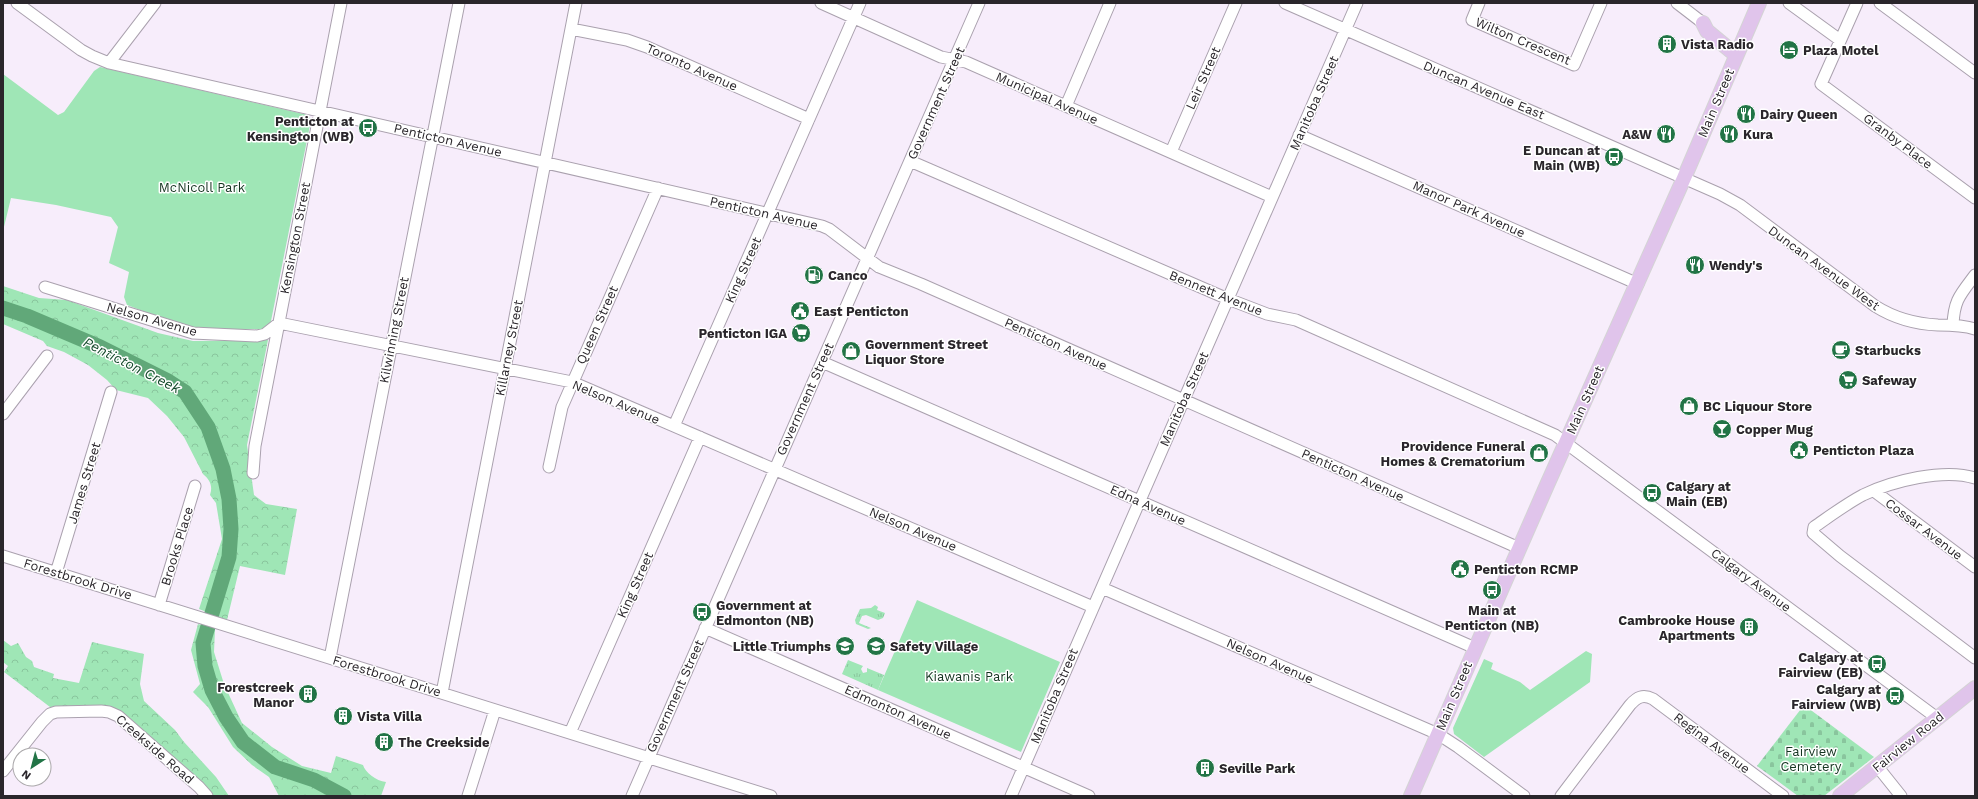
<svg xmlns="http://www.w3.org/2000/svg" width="1978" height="799" viewBox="0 0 1978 799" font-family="'Work Sans',sans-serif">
  <defs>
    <pattern id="grass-tufts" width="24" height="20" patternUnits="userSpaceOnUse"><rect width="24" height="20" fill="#9fe6b6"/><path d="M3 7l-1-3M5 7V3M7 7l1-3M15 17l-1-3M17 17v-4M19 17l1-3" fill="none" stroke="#89c59d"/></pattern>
    <pattern id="forest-crowns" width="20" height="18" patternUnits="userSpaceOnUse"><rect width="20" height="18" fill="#9fe6b6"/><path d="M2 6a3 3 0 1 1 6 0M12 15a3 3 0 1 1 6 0" fill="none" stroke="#89c59d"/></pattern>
    <pattern id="cemetery-stones" width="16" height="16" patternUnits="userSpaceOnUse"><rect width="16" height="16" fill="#9fe6b6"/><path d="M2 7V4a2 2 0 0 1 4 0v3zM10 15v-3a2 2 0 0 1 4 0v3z" fill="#89c59d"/></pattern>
  </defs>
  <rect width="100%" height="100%" fill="#f7edfb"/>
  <!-- grass -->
  <path fill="url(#grass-tufts)" d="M875,605L878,607L877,610L885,613L883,618L878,620L866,615L862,616L859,623L871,628L868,629L856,624L855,620L860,609L871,608Z
    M848,660L863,666L861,669L863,673L867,672V668L884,675L878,690L842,674Z"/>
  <!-- forest -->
  <path fill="url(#forest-crowns)" d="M3,286L39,298L67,300L158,333L193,341L268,340L247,445L254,495L266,504L297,509L285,575L240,566L227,620L199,609L222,539L216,503L210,495C213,486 210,480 203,474L184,437L167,416L148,398L116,390L107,380L88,365L64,352L47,346L43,341L3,324Z
    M198,624L215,629L214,652L224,684L242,723L272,747L302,766L331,773L336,756L363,765C365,772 376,781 386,782L381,796H279L269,777L252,765L233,747L208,707L193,692L200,684L191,650Z
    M3,640L11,646L18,643L26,657L32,661L34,667L54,674L53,678L79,683L92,642L144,654L140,684L144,701L175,730L184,742L216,777L229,796H213L206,788L122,713L79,707V706L50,707L4,672L8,666L3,662Z"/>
  <!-- cemetery -->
  <path fill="url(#cemetery-stones)" d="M1804,705L1874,757L1824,796H1798L1757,766Z"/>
  <!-- green -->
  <path fill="#9fe6b6" d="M100,67L308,115L311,120L270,326L264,329L193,330L127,305L124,297L129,272L109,263L118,227L111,217L56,205L11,198L3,231V74L58,115L64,112L94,71Z
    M917,600L1060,662L1021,752L878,690Z
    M1586,651L1592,654L1590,682L1484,757L1454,734L1453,728L1484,659L1493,663L1491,669L1520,682L1530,690Z"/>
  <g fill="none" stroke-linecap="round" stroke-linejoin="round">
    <!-- river -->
    <path stroke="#61a879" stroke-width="15" d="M3,308L27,316L100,347L168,381L185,392L208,427L223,469L229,499L231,529L229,557L203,643L205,666L212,690L226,717L243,742L275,767L314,780L344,796"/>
    <!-- minor casing -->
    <g stroke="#aaa1ae" stroke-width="13">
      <path id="minor" d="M17,3L81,50L92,56L109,63L822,226L829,229L879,267L921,284L1519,548
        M821,3L941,57L966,62L1272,197
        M1285,3L1720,194L1740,205L1875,306C1894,318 1915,324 1938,325C1950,325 1963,325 1975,329
        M1479,3L1472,20L1574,65L1601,3
        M1677,3L1703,23
        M1789,3L1840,40
        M1857,3L1821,84L1975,198
        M1880,3L1975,73
        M571,29L627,40L647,47L809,119
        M109,63L155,3
        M1066,106L1110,3
        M1299,135L1638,284
        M1171,152L1236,3
        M910,161L1228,299L1267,314L1296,320L1555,435L1937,718
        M45,287L193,333L257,336L265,334L279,323L572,382L1093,607
        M1953,325C1954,300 1960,295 1975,275
        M822,362L1475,648
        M3,414L47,356
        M674,426L860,3
        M549,467L562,407L658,188
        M253,473L255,446L341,3
        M1975,478C1944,468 1892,481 1863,495C1846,504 1830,516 1814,527L1813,533L1840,556L1975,658
        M1874,491L1975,567
        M3,556L771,796
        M56,573L111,392
        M1102,588L1438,734L1458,747L1524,796
        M159,605L195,486
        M705,628L1089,796
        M330,658L459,3
        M442,693L576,3
        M570,733L700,437
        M1877,766L1901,796
        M3,771L42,722L50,714L56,712L101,711L109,712L118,716L199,787L207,796
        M468,796L495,710
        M632,796L979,3
        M1011,796L1357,3
        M1561,796L1630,705C1637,697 1643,694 1653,699L1783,796"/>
    </g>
    <!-- major casing -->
    <g stroke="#d4d4d5" stroke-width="16">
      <path id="major" d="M1703,23L1707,31L1736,55
        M1411,796L1547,485L1684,178L1759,3
        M1840,796L1975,688"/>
    </g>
    <!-- minor -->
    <use href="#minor" stroke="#fff" stroke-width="11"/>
    <!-- major -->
    <use href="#major" stroke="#e0c4eb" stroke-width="14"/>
  </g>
  <!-- icons -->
  <defs>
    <g id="building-disc" transform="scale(1)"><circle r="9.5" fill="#227446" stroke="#fff"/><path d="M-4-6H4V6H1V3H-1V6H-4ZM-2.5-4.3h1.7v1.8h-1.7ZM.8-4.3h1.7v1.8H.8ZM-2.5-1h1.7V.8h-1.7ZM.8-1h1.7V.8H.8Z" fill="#fff"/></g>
    <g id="hotel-disc" transform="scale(1)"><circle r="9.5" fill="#227446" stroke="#fff"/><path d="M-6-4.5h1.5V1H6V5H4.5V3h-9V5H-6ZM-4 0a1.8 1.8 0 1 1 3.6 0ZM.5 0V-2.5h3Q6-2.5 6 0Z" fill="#fff"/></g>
    <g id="restaurant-disc" transform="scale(1)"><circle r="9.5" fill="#227446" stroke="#fff"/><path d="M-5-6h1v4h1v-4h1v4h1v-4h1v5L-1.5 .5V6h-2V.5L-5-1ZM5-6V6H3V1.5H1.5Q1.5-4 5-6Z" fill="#fff"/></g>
    <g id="bus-disc" transform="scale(1)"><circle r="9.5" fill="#227446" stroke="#fff"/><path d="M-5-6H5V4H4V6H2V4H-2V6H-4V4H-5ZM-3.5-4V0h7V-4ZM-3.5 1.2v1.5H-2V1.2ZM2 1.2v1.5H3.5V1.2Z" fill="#fff"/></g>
    <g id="fuel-disc" transform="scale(1)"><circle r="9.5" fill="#227446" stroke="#fff"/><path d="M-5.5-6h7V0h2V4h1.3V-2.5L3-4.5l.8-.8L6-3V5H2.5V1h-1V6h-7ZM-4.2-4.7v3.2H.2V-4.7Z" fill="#fff"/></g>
    <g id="civic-disc" transform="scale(1)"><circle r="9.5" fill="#227446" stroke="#fff"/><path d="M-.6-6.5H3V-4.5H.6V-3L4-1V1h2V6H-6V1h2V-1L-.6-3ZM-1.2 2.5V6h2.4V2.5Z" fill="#fff"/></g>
    <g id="supermarket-disc" transform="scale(1)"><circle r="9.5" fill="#227446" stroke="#fff"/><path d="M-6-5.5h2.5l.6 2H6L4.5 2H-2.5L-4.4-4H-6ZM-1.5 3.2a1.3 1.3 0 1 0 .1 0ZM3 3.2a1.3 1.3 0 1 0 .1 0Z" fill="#fff"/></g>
    <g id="cafe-disc" transform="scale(1)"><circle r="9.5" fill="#227446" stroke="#fff"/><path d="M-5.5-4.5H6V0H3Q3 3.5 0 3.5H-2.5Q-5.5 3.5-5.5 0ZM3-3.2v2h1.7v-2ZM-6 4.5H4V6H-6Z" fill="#fff"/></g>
    <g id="shop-disc" transform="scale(1)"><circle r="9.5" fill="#227446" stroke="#fff"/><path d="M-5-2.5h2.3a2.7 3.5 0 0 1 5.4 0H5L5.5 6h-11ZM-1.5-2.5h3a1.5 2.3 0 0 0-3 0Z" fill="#fff"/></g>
    <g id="bar-disc" transform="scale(1)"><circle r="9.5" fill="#227446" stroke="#fff"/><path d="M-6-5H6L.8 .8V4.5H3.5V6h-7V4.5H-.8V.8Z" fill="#fff"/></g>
    <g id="school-disc" transform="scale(1)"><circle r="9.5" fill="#227446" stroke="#fff"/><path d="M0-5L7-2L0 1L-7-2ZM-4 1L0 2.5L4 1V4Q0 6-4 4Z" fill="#fff"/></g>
  </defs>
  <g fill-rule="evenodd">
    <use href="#building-disc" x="1667" y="44"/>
    <use href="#hotel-disc" x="1789" y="50"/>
    <use href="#restaurant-disc" x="1746" y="114"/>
    <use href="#bus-disc" x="368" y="128"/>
    <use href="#restaurant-disc" x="1666" y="134"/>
    <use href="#restaurant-disc" x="1729" y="134"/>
    <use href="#bus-disc" x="1614" y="157"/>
    <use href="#restaurant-disc" x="1695" y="265"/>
    <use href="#fuel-disc" x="814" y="275"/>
    <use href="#civic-disc" x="800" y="311"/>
    <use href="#supermarket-disc" x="801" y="333"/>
    <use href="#cafe-disc" x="1841" y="350"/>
    <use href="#shop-disc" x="851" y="351"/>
    <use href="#supermarket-disc" x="1848" y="380"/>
    <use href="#shop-disc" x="1689" y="406"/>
    <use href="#bar-disc" x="1722" y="429"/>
    <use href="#civic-disc" x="1799" y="450"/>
    <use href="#shop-disc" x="1539" y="453"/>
    <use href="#bus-disc" x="1652" y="493"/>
    <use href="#civic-disc" x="1460" y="569"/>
    <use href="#bus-disc" x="1492" y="590"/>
    <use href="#bus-disc" x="702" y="612"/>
    <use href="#building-disc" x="1749" y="627"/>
    <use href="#school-disc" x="845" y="646"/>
    <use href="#school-disc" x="876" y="646"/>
    <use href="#bus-disc" x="1877" y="664"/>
    <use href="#building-disc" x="308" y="694"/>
    <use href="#bus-disc" x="1895" y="696"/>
    <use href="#building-disc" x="343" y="716"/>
    <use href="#building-disc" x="384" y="742"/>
    <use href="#building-disc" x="1205" y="768"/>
  </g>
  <g text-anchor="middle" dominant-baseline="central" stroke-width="3" stroke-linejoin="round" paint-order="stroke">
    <!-- street labels -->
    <g font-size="13" fill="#2a262b" stroke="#fff">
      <text transform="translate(1523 41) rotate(23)">Wilton Crescent</text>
      <text transform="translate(692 67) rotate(24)">Toronto Avenue</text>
      <text transform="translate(1203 78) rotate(-66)">Leir Street</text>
      <text transform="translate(1484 90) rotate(23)">Duncan Avenue East</text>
      <text transform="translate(1047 98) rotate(24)">Municipal Avenue</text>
      <text transform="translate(936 103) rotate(-66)">Government Street</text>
      <text transform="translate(1314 103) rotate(-66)">Manitoba Street</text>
      <text transform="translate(1716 103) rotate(-67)">Main Street</text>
      <text transform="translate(448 140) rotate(13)">Penticton Avenue</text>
      <text transform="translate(1898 141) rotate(37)">Granby Place</text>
      <text transform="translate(1469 209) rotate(24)">Manor Park Avenue</text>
      <text transform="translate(764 213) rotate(13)">Penticton Avenue</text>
      <text transform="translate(295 238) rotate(-79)">Kensington Street</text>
      <text transform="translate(1824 268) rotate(36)">Duncan Avenue West</text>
      <text transform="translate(743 270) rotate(-66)">King Street</text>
      <text transform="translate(1216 293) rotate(22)">Bennett Avenue</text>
      <text transform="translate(152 319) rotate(16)">Nelson Avenue</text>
      <text transform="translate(597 325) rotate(-66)">Queen Street</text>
      <text transform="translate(394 330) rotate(-79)">Kilwinning Street</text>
      <text transform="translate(1056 344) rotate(24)">Penticton Avenue</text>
      <text transform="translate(509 348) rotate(-79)">Killarney Street</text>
      <text transform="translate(805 399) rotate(-66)">Government Street</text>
      <text transform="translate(1184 399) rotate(-66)">Manitoba Street</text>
      <text transform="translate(1585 400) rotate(-66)">Main Street</text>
      <text transform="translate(616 402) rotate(23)">Nelson Avenue</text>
      <text transform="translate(1353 475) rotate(24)">Penticton Avenue</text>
      <text transform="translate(84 483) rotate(-73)">James Street</text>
      <text transform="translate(1148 505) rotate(24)">Edna Avenue</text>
      <text transform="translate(913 529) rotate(23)">Nelson Avenue</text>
      <text transform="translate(1924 529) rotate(37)">Cossar Avenue</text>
      <text transform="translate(177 546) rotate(-73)">Brooks Place</text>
      <text transform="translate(78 579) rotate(17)">Forestbrook Drive</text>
      <text transform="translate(1751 580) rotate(37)">Calgary Avenue</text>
      <text transform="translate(635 585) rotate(-66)">King Street</text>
      <text transform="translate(1270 661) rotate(24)">Nelson Avenue</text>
      <text transform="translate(387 676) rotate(17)">Forestbrook Drive</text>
      <text transform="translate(675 696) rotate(-66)">Government Street</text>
      <text transform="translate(1054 696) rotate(-67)">Manitoba Street</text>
      <text transform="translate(1454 696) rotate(-67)">Main Street</text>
      <text transform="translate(898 712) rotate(24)">Edmonton Avenue</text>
      <text transform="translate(1908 742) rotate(-39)">Fairview Road</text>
      <text transform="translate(1712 743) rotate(37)">Regina Avenue</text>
      <text transform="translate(155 749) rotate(41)">Creekside Road</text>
    </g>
    <!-- poi labels -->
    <g font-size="13" font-weight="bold" fill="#2a262b" stroke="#fff" text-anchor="start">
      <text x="1681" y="44">Vista Radio</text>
      <text x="1803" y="50">Plaza Motel</text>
      <text x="1760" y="114">Dairy Queen</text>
      <text x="354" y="121" text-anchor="end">Penticton at<tspan x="354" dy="15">Kensington (WB)</tspan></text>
      <text x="1652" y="134" text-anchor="end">A&amp;W</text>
      <text x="1743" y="134">Kura</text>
      <text x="1600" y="150" text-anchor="end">E Duncan at<tspan x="1600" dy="15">Main (WB)</tspan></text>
      <text x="1709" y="265">Wendy's</text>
      <text x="828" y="275">Canco</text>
      <text x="814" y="311">East Penticton</text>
      <text x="787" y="333" text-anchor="end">Penticton IGA</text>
      <text x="865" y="344">Government Street<tspan x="865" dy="15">Liquor Store</tspan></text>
      <text x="1855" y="350">Starbucks</text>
      <text x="1862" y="380">Safeway</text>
      <text x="1703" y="406">BC Liquour Store</text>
      <text x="1736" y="429">Copper Mug</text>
      <text x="1525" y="446" text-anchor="end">Providence Funeral<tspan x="1525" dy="15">Homes &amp; Crematorium</tspan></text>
      <text x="1813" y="450">Penticton Plaza</text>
      <text x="1666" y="486">Calgary at<tspan x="1666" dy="15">Main (EB)</tspan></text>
      <text x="1474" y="569">Penticton RCMP</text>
      <text x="716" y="605">Government at<tspan x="716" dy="15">Edmonton (NB)</tspan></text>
      <text x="1492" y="610" text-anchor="middle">Main at<tspan x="1492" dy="15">Penticton (NB)</tspan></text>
      <text x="1735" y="620" text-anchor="end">Cambrooke House<tspan x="1735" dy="15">Apartments</tspan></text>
      <text x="831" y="646" text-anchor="end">Little Triumphs</text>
      <text x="890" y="646">Safety Village</text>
      <text x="1863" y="657" text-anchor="end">Calgary at<tspan x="1863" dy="15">Fairview (EB)</tspan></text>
      <text x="294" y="687" text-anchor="end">Forestcreek<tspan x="294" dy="15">Manor</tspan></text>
      <text x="1881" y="689" text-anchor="end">Calgary at<tspan x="1881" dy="15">Fairview (WB)</tspan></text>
      <text x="357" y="716">Vista Villa</text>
      <text x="398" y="742">The Creekside</text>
      <text x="1219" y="768">Seville Park</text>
    </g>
    <!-- park labels -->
    <g font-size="13" fill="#153521" stroke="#fff">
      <text x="202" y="187">McNicoll Park</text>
      <text x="969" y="676">Kiawanis Park</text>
      <text x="1811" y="751">Fairview<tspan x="1811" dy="15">Cemetery</tspan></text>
    </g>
    <!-- water labels -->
    <g font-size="14" font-style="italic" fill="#13492a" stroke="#fff">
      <text transform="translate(132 365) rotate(27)">Penticton Creek</text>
    </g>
  </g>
  <!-- border -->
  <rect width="1978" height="799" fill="none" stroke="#2a262b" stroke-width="8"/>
  <!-- north arrow -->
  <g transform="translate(32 767) rotate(216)"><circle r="19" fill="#ffffff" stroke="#aaa8aa"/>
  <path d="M0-3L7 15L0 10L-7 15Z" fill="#227446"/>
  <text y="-6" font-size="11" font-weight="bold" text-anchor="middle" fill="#2a262b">N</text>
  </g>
</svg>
